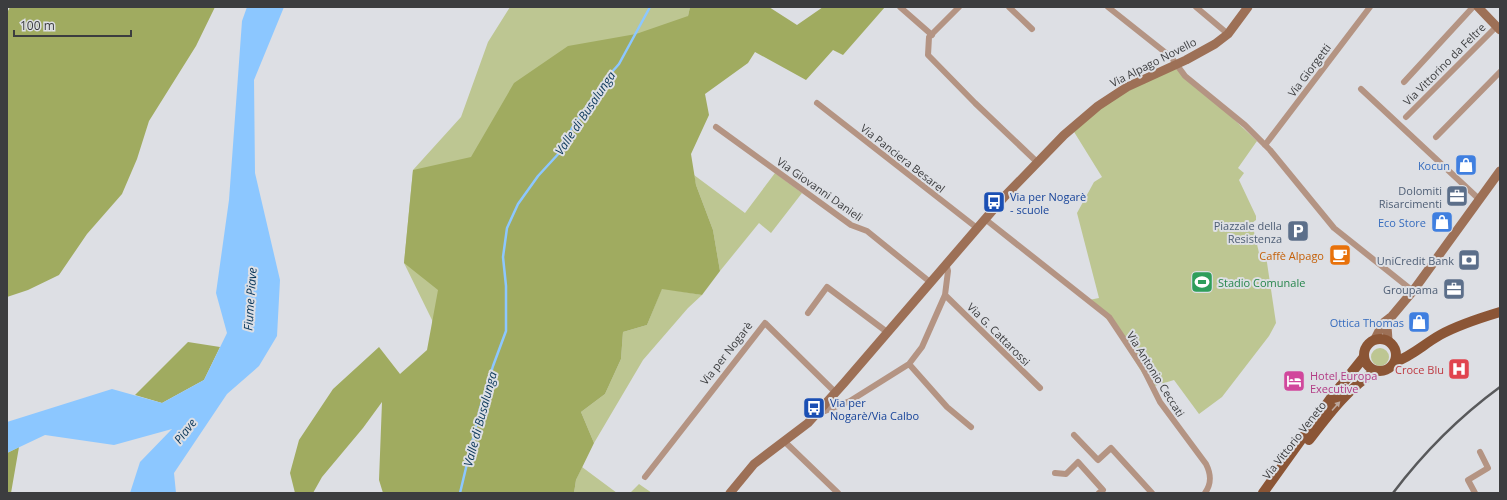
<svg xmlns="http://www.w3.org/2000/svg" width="1507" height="500" viewBox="0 0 1507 500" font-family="'Open Sans',sans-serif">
  <rect width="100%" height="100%" fill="#dddfe4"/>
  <!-- green -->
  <path fill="#bdc692" d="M510,7H690L688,16L440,407L432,320L404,263L413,170L461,117L488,42Z
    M1177,66L1257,141L1238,168L1244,173L1239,180L1256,216V220L1252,223L1260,257L1266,256L1276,323L1269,336L1222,397L1199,414L1174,380L1151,387L1113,326L1089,300L1099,298L1077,213L1094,182L1102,177L1071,127L1108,101Z
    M775,173L802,193L771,233L759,223L720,271L713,230L696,185L694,175L745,213Z
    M662,288L702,295L688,308L643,360L594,443L581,412L605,394L621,359L623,332L647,325Z
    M1371 357a9 9 0 1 1 18 0a9 9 0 1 1-18 0Z
    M582,467L617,493H574L576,480Z
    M639,484L652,493H630Z"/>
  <!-- forest -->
  <path fill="#a0ab60" d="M10,7H215L196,46L149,121L137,159L122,194L87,234L59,275L28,290L7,297V13Z
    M690,7H769L797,25L823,7H885L843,55L833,50L806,80L755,52L748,63L705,94L709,115L691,154L696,185L713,230L720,271L702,295L662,289L647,325L623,332L621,359L605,394L581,412L594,443L576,480L574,493H383L379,480L382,402L363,428L322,477L313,493H295L290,473L299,440L333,389L379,347L400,374L427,350L438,290L404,263L413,170L471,157L514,83L568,46L636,34L688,16Z
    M188,342L220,347L204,380L162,403L135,395Z
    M19,447L11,493H7V453Z"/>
  <!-- water -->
  <path fill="#8cc7ff" d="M247,7H284L254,80L255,173L280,280L277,336L259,366L227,394L174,473L176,493H130L140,462L172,429L114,445L45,435L7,453V422L112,389L162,403L204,380L227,333L216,293L229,200L242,21Z"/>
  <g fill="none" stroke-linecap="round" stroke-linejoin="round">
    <!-- stream -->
    <path stroke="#8cc7ff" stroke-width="2.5" d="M460,493L481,405L493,366L506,331V286L503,257L507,228L518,204L538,176L561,151L572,128L604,81L619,64L650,7"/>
    <!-- street -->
    <path stroke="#b49483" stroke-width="6" d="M900,7L932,35
      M959,7L929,37L928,55L975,103L1037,162
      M1009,7L1032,29
      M1108,7L1171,57L1185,76L1245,125L1270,150L1334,228L1413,291
      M1196,7L1228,34
      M1404,82L1473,7
      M1361,89L1480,200
      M817,103L977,228
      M1406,117L1497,26
      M716,127L851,225L867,231L930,282
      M1436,137L1500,72
      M1265,145L1370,7
      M985,219L1109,317L1143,368L1160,402L1206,464C1211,474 1212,483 1205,493
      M945,295L1040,388
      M808,313L827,287L887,332
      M909,364L947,407L971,427
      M820,410L825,411L850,401L909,364L922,347L945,295L948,271L946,263
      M1074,435L1098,460L1111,448L1152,493
      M784,441L838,493
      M1055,473L1066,474L1078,462L1103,490L1099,493
      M645,477L765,323L836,393
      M1475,493L1468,480L1488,468L1480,452"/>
    <!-- secondary -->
    <path stroke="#9d7056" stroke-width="9" d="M1478,7L1500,30
      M1375,339L1383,323L1392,316L1413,291L1500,171
      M1388,340L1387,326L1391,319
      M730,493L754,464L808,423L844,383L1005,196L1064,135L1098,106L1127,87L1186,60L1215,44L1228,34L1248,7"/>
    <!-- primary -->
    <path stroke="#8b5535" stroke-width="10" d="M1364 355a16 16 0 1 1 32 0a16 16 0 1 1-32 0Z
      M1395,362C1412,356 1424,344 1440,335C1458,325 1480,318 1500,312
      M1309,440C1329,414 1348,388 1376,371
      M1263,493L1331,398L1364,357"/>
    <!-- rail -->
    <path stroke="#58595b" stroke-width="2.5" d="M1393,493C1424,452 1459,417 1500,387"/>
  </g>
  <!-- one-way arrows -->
  <defs><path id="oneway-solid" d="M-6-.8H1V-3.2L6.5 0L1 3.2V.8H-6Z"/></defs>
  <use fill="#bca89e" href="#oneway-solid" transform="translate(1336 406) rotate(-48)"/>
  <!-- icons -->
  <defs>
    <g id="shop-square" transform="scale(1.15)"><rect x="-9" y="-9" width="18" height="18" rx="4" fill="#3f7fe0" stroke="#dddfe4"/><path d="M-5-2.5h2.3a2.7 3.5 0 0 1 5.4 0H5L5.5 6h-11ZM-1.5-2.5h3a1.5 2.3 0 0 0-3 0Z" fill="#fff"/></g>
    <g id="office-square" transform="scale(1.15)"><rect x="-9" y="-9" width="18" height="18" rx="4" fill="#5c6f8a" stroke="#dddfe4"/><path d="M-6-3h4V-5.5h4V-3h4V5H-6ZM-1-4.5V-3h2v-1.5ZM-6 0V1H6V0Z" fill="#fff"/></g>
    <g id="bus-square" transform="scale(1.15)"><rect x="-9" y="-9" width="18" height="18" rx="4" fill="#1a4fb4" stroke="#dddfe4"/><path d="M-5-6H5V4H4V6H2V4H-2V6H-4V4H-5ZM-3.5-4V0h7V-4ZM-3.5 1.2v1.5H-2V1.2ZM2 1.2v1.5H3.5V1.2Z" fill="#fff"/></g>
    <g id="parking-square" transform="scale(1.15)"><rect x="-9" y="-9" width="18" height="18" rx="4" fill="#5c6f8a" stroke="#dddfe4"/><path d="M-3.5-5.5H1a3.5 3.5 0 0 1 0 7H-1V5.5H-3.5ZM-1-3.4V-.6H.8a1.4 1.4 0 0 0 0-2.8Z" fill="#fff"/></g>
    <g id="cafe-square" transform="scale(1.15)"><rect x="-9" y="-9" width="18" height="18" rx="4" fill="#e8710a" stroke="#dddfe4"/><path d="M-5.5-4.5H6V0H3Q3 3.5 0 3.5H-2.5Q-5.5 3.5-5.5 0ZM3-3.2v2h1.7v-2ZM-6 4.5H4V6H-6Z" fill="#fff"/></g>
    <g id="bank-square" transform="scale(1.15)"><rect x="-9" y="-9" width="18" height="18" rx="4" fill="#5c6f8a" stroke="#dddfe4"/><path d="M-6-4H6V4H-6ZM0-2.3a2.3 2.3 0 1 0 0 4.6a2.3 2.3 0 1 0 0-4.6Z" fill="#fff"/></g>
    <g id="stadium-square" transform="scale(1.15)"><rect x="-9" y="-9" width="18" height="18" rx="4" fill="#2e9e5b" stroke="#dddfe4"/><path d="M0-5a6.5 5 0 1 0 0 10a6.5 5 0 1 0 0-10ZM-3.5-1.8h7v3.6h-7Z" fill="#fff"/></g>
    <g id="hospital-square" transform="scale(1.15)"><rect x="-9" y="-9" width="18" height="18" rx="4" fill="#e0444e" stroke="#dddfe4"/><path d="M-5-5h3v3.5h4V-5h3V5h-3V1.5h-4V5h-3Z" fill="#fff"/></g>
    <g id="hotel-square" transform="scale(1.15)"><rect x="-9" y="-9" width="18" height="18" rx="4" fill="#d1479c" stroke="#dddfe4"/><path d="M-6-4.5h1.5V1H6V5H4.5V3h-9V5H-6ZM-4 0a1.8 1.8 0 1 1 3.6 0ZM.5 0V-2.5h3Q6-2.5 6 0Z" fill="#fff"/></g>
  </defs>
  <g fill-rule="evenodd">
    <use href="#shop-square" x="1466" y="165"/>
    <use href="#office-square" x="1457" y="196"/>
    <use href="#bus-square" x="994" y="202"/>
    <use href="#shop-square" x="1442" y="222"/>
    <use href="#parking-square" x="1298" y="231"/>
    <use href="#cafe-square" x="1340" y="255"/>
    <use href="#bank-square" x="1469" y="260"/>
    <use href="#stadium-square" x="1202" y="282"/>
    <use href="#office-square" x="1454" y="289"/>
    <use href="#shop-square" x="1419" y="322"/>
    <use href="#hospital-square" x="1459" y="369"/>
    <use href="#hotel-square" x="1294" y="381"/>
    <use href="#bus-square" x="814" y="408"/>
  </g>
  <g text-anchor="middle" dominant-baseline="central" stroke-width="4" stroke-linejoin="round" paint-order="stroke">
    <!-- street labels -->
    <g font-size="11" fill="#3c3d3f" stroke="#dddfe4">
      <text transform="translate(1153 62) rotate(-27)">Via Alpago Novello</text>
      <text transform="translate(1444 64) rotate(-45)">Via Vittorino da Feltre</text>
      <text transform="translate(1309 70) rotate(-53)">Via Giorgetti</text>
      <text transform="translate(903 158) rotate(38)">Via Panciera Besarel</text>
      <text transform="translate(820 189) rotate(35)">Via Giovanni Danieli</text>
      <text transform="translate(999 334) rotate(45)">Via G. Cattarossi</text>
      <text transform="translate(726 353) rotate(-52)">Via per Nogarè</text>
      <text transform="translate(1156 374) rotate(58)">Via Antonio Ceccati</text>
      <text transform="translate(1294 440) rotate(-52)">Via Vittorio Veneto</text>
    </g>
    <!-- shop labels -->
    <g font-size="11" fill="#366cbe" stroke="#dddfe4" text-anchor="end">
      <text x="1450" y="165">Kocun</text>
      <text x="1426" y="222">Eco Store</text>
      <text x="1404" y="322">Ottica Thomas</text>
    </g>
    <!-- service labels -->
    <g font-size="11" fill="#4e5e75" stroke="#dddfe4" text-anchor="end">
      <text x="1442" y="190">Dolomiti<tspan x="1442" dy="13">Risarcimenti</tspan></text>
      <text x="1282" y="225">Piazzale della<tspan x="1282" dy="13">Resistenza</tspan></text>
      <text x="1454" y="260">UniCredit Bank</text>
      <text x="1438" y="289">Groupama</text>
    </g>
    <!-- transit labels -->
    <g font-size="11" fill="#164399" stroke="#dddfe4" text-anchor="start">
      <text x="1010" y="196">Via per Nogarè<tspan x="1010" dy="13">- scuole</tspan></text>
      <text x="830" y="402">Via per<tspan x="830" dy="13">Nogarè/Via Calbo</tspan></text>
    </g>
    <!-- food labels -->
    <g font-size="11" fill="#c56008" stroke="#dddfe4" text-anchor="end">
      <text x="1324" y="255">Caffè Alpago</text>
    </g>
    <!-- leisure labels -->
    <g font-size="11" fill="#27864d" stroke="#dddfe4" text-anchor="start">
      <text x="1218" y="282">Stadio Comunale</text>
    </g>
    <!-- health labels -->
    <g font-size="11" fill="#be3a42" stroke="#dddfe4" text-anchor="end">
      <text x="1444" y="369">Croce Blu</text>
    </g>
    <!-- hotel labels -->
    <g font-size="11" fill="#b23c85" stroke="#dddfe4" text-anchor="start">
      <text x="1310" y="375">Hotel Europa<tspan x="1310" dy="13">Executive</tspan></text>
    </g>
    <!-- water labels -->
    <g font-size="12" font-style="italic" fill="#093659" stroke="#dddfe4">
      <text transform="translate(585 113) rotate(-56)">Valle di Busalunga</text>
      <text transform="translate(250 299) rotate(-86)">Fiume Piave</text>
      <text transform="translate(480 419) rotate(-75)">Valle di Busalunga</text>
      <text transform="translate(185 431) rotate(-52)">Piave</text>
    </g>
  </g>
  <!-- border -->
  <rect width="1507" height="500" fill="none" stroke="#3c3d3f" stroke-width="16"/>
  <!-- scale -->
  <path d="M14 30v6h117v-6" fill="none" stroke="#3c3d3f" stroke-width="2"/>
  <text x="20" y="30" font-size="12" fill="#3c3d3f" stroke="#dddfe4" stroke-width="3" paint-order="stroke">100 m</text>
</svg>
